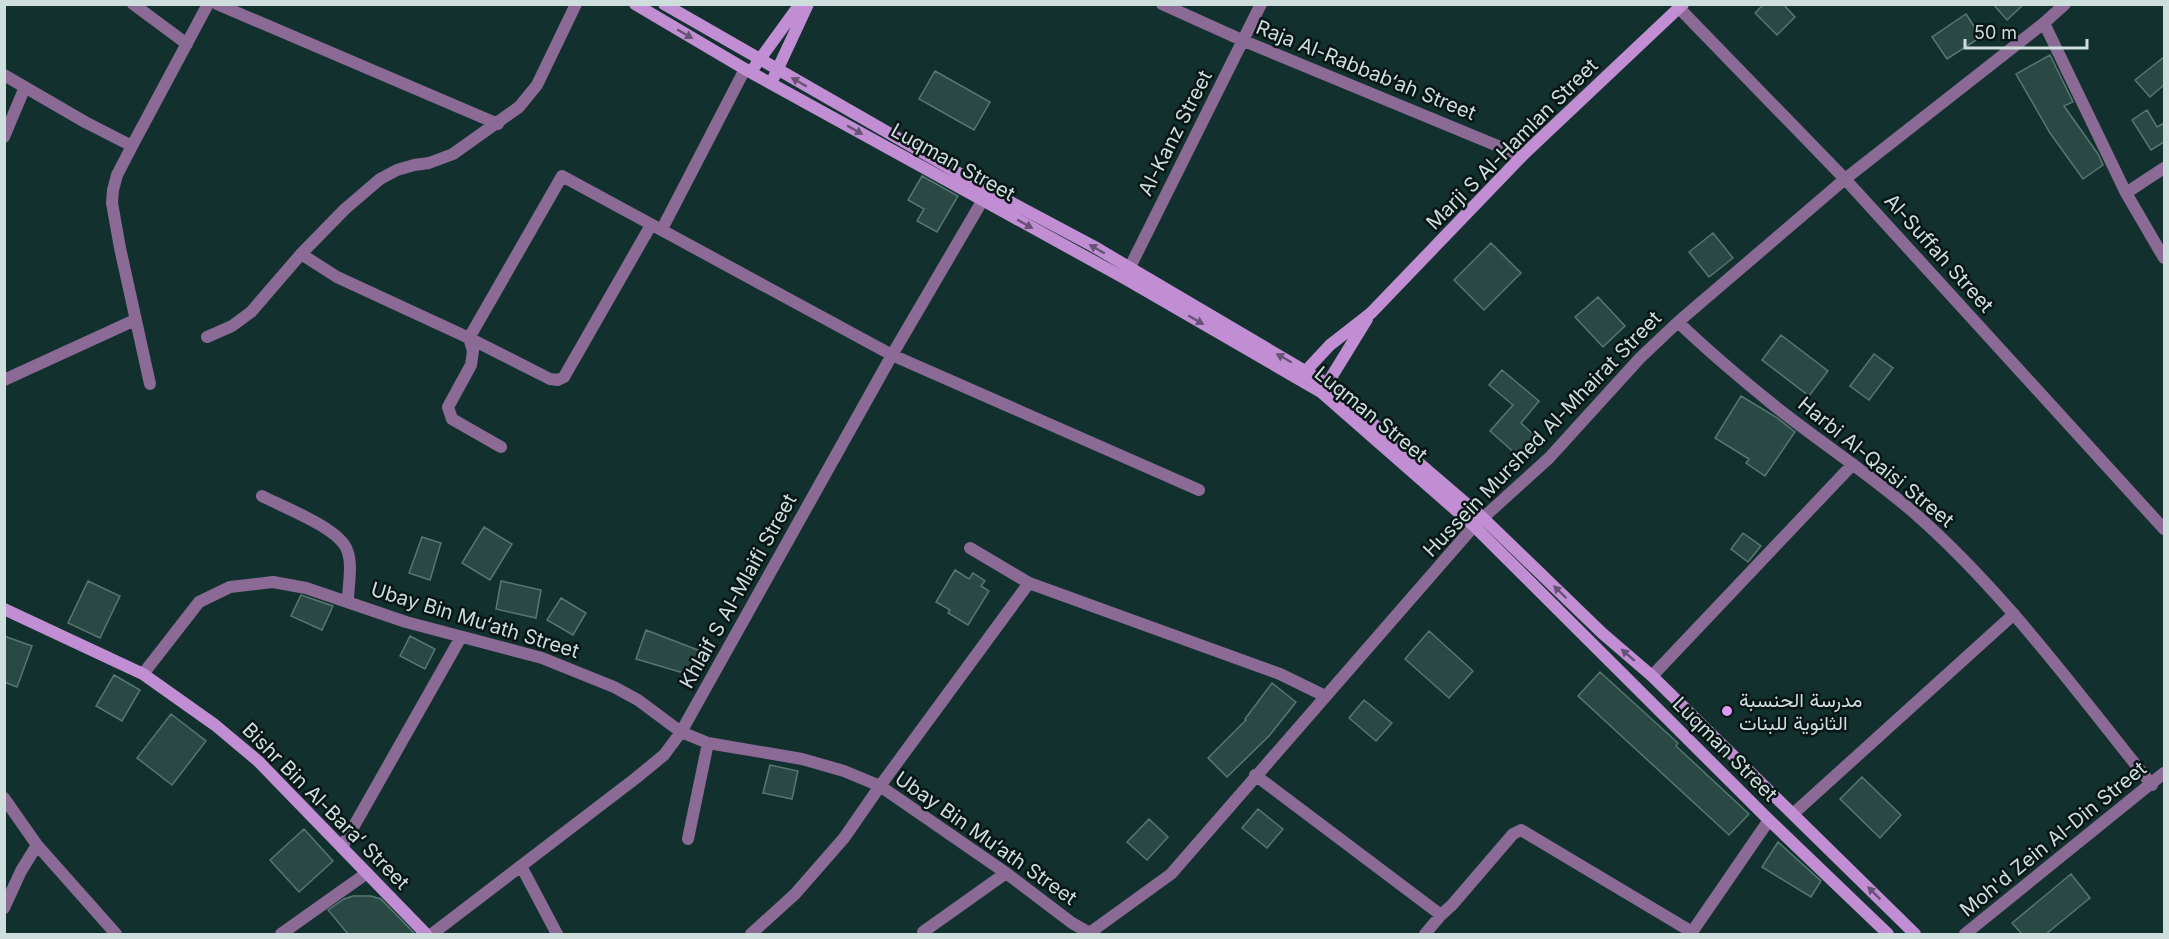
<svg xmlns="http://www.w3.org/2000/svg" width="2169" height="939" viewBox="0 0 2169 939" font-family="Inter,Vazirmatn,sans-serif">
  <rect width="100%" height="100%" fill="#12302e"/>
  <!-- building -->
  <path fill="#2a4945" stroke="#577773" stroke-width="1.5" d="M1764,4H1783L1795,17L1777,35L1755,13Z
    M1993,4H2024L2007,20Z
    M1966,14L1981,37L1947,59L1932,37Z
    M2050,55L2073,102L2064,106L2098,154L2103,165L2083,179L2050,133L2016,74Z
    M2164,57V85L2150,97L2135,80Z
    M935,71L990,102L974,130L919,99Z
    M2147,110L2157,127L2164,123V142L2151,150L2132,120Z
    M922,176L958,196L937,232L917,221L924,209L908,200Z
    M1713,233L1733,258L1709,277L1689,252Z
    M1491,243L1521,273L1484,310L1454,280Z
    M1598,297L1625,326L1603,347L1575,317Z
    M1781,335L1828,371L1809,396L1762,360Z
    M1874,354L1893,368L1869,400L1850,386Z
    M1502,370L1539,401L1521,423L1536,437L1519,457L1490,431L1513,405L1489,385Z
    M1741,396L1776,417L1795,432L1765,476L1746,463L1749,459L1715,438Z
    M484,527L512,544L490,580L462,563Z
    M1743,533L1761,546L1748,562L1731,549Z
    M422,537L441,543L430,580L409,573Z
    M955,570L969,579L973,573L985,581L981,586L989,591L968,625L948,613L950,610L936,602Z
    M88,581L120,596L100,638L68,623Z
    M501,581L541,590L536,618L496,609Z
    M301,595L333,606L322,630L291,616Z
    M561,598L586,613L573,635L547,620Z
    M646,630L703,652L696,669L692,672H680L636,659Z
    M1429,631L1473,671L1449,698L1405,659Z
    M4,636L32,646L17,687L4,682Z
    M410,636L435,649L425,669L400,656Z
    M1600,672L1678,743L1676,746L1749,814L1729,835L1578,696Z
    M114,675L140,690L122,721L96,706Z
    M1272,683L1296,702L1269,736L1227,777L1208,758L1246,720L1245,719Z
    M1364,700L1392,723L1376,741L1349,718Z
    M171,714L206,741L172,785L137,758Z
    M770,765L798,771L792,799L763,793Z
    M1862,777L1901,815L1880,838L1840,799Z
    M1258,809L1283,829L1267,848L1242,828Z
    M1149,819L1168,837L1147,860L1127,842Z
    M304,829L333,861L299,892L270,860Z
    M1778,842L1821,881L1811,897L1762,867Z
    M2071,874L2090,898L2046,934H2022L2012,923Z
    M353,896H371L381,899L415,934H348L328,910L344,899Z"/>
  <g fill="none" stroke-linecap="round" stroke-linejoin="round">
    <!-- street -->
    <path stroke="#8b6b95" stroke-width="12" d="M133,4L187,44
      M217,4L498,124
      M1162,4L1244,41L1522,156
      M1679,8L1845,179L2164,529
      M2044,23L2126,193L2164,258
      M4,75L85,122L132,146
      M4,137L25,87
      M2126,193L2164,168
      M662,229L745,69
      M301,254L337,277L469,338L550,379L558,380L564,377L651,225
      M1126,275L1261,4
      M1678,322C1708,351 1739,377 1771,403C1817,440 1867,472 1912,511C2003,590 2076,691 2152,785
      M207,337L232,326L251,312L301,254L345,209L380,179L397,170L414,165L429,163L453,154L519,107L537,85L576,4
      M4,380L135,320
      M150,384L120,248L112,203L113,190L117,175L132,146L208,4
      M501,447L452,419L448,407L471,365L473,351L469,338L562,176L892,355L1199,490
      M262,496C283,507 339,528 347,550C353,564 348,586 348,601
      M970,548L1029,583L1280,674L1325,696
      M143,674L199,602L230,587L273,582L306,588L406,622L542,658L614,687L638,700L681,732L708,743L802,759L844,771L880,786L1006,873L1072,923L1090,933L1095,934
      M1652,676L1853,464
      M1255,775L1441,915L1452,905L1513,834L1521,830L1692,932L1769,820
      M4,798L37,845L116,934
      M1794,813L2014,614
      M688,839L708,743
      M342,847L461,637
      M521,866L557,934
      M4,908L21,871L37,845
      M923,932L1006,873
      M281,934L367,873
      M432,934L636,778L664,755L681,732L892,355L988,191
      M751,934L795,894L844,838L880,786L1029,583
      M1088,934L1171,874L1474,526L1549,458L1640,358L1678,322L1845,179L2044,23L2065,4
      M1425,934L1441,915
      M1965,934L2164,773"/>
    <!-- secondary -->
    <path stroke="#c28ed3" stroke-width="12" d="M635,4L750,72L1124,278L1321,392L1474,526L1769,820L1888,934
      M664,4L988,190L1093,246L1327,384L1483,518L1602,633L1652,676L1915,934
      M755,66L800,4
      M774,77L808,4
      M1301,376L1330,345L1371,313L1522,156L1683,4
      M1324,389L1367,319
      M4,609L143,674L215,725L258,761L426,934"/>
  </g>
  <!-- one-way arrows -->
  <defs><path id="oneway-solid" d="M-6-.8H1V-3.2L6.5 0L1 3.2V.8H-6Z" transform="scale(1.5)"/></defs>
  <g fill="#665274">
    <use href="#oneway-solid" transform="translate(685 34) rotate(30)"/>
    <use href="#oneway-solid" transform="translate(799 82) rotate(-150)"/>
    <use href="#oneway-solid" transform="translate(855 130) rotate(29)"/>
    <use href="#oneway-solid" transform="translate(1025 224) rotate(29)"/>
    <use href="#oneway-solid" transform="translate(1097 249) rotate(-150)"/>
    <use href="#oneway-solid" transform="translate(1196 320) rotate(30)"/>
    <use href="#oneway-solid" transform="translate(1284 358) rotate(-150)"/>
    <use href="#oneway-solid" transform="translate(1560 592) rotate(-136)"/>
    <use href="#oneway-solid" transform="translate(1628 655) rotate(-139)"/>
    <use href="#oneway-solid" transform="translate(1874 893) rotate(-135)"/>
  </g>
  <!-- markers -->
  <circle fill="#dd99f3" stroke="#091615" stroke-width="2" cx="1727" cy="711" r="6"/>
  <g text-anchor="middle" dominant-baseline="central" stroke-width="5" stroke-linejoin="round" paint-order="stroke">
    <!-- street labels -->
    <g font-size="20" fill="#cddedc" stroke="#091615">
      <text transform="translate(1366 70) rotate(22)">Raja Al-Rabbab‘ah Street</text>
      <text transform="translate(1175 133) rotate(-63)">Al-Kanz Street</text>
      <text transform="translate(1512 144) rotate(-45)">Marji S Al-Hamlan Street</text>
      <text transform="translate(953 162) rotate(29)">Luqman Street</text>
      <text transform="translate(1939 253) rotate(48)">Al-Suffah Street</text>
      <text transform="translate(1371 414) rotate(39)">Luqman Street</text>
      <text transform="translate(1542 434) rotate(-46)">Hussein Murshed Al-Mhairat Street</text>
      <text transform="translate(1876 462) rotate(39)">Harbi Al-Qaisi Street</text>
      <text transform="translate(738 591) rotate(-61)">Khlaif S Al-Mlaifi Street</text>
      <text transform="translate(475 620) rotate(17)">Ubay Bin Mu‘ath Street</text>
      <text transform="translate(1725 749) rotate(45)">Luqman Street</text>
      <text transform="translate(326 806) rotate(45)">Bishr Bin Al-Bara‘ Street</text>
      <text transform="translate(986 838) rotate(35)">Ubay Bin Mu‘ath Street</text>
      <text transform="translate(2053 839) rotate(-39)">Moh'd Zein Al-Din Street</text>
    </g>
    <!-- poi labels -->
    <g font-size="20" fill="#cddedc" stroke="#091615" text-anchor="start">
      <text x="1739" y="700">مدرسة الحنسبة<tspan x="1739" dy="23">الثانوية للبنات</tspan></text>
    </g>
  </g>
  <!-- border -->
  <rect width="2169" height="939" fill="none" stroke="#cddedc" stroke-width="12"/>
  <!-- scale -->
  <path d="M1965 39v9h122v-9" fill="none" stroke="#cddedc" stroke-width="3"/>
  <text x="1974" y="39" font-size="18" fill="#cddedc" stroke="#091615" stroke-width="4.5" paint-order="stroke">50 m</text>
</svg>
